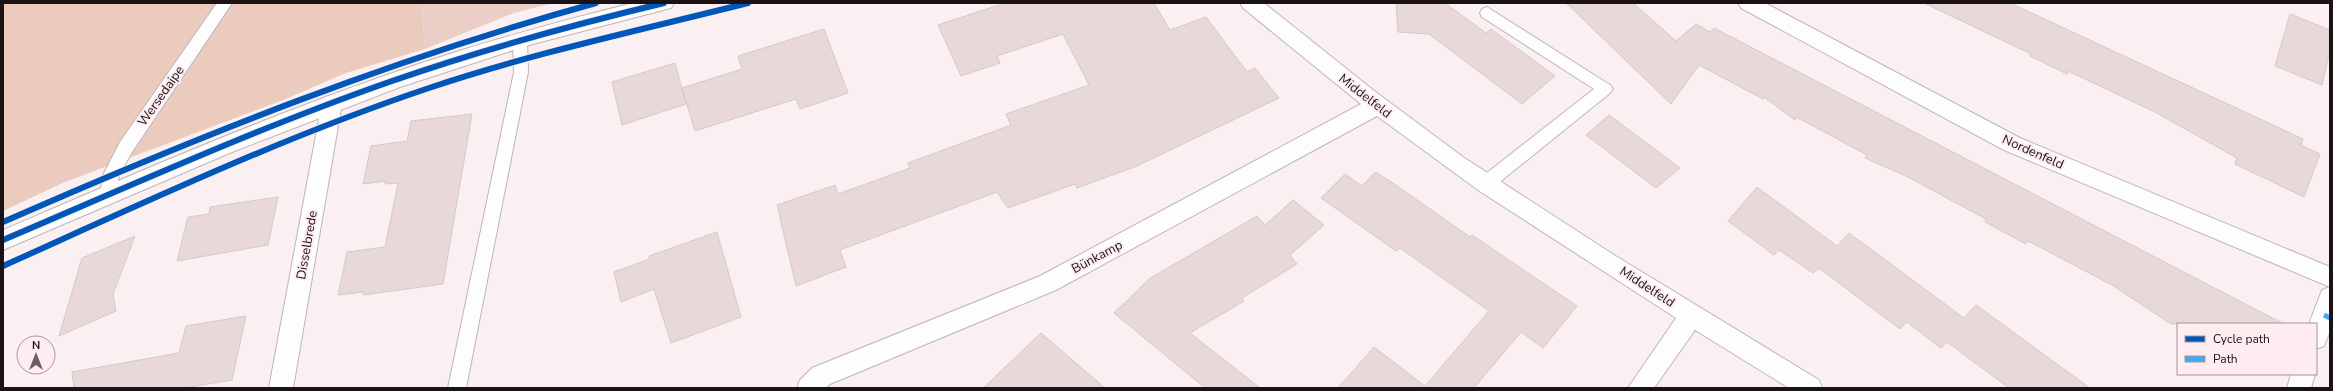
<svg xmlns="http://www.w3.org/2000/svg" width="2333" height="391" viewBox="0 0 2333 391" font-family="'Nunito Sans',sans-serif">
  <rect width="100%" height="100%" fill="#faf0f2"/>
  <!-- green -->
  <path fill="#ebcec5" d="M424,3H553L514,13L425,49L422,7Z"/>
  <!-- forest -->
  <path fill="#eccbbf" d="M3,3H424L422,7L425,49L346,73L283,100L65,182L3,211Z"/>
  <!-- building -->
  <path fill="#e8d8d8" stroke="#d2caca" d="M1005,3H1154L1170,30L1206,17L1247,72L1255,68L1279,98L1137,166L1077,188L1075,184L1008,208L997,192L840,250L846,267L796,286L777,205L835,185L838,194L910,168L908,163L1011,125L1006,114L1089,85L1063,34L997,56L1000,63L961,76L938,25Z
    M1396,3H1445L1486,33L1491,29L1555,76L1522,104L1429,34L1398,32Z
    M1566,3H1633L1676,41L1696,24L1710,32L1714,28L2284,324H2171L2112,285L2028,241L2026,244L1985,222L1986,219L1908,177L1865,158L1867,155L1832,136L1796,117L1795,120L1764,97L1763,99L1699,65L1671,104Z
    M1924,3H2010L2303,139L2301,145L2320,154L2304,197L2235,164L2237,158L2155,112L2068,71L2067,74L2030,56L2031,54Z
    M2290,14L2330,30V51L2322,85L2275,66Z
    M824,29L848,93L800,109L796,99L695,131L682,88L742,69L738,56Z
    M675,63L686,104L622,125L612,82Z
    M472,114L443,284L363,295V292L338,295L347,252L385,247L398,183L385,184L386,181L363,184L371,146L407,141L411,121Z
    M1609,115L1680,168L1656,188L1586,135Z
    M1375,172L1390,181L1470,237L1472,235L1577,306L1543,348L1521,332L1474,388H1338L1374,347L1425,386L1489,311L1400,248L1396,251L1321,198L1345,174L1362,186Z
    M1757,187L1837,246L1849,233L1964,318L1976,305L2090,388H2009L1947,342L1941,348L1907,322L1900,329L1819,268L1813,273L1779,250L1774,255L1728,221Z
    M278,197L268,245L177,261L188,217L209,214L210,207Z
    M1293,200L1324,225L1290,255L1297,264L1242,298L1244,301L1190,333L1260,388H1205L1114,313L1149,279L1257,216L1265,225Z
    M717,232L741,317L671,343L654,289L621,302L614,272L650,259L649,256Z
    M135,236L113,294L116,311L59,336L82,258Z
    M246,316L232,380L184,388H74L72,372L179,353L186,326Z
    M1041,333L1105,388H983Z"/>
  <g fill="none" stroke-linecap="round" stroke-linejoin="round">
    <!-- service casing -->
    <g stroke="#beb5b7" stroke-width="2">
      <path id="service" d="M217,3H232L132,152L119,175L114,200L108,202L102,200L100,195L103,175L120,142Z
        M1487,7L1610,85L1613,89L1610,93L1491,189L1485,191L1479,189L1477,184L1479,179L1594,89L1482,17L1480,13L1482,9Z
        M520,34L525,36L527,40L528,72L466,388H448L514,72L513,40L515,36Z"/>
    </g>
    <!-- minor casing -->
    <g stroke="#beb5b7" stroke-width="2">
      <path id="minor" d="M1240,3H1264L1373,90L1463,157L1614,255L1819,380L1822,388H1789L1695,330L1654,388H1628L1676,318L1478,190L1377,116L1056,290L830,384L825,388H797L800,380L812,368L1040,276L1361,104L1243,8Z
        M1738,3H1765L2020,138L2330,267V331L2324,346L2316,349V324H2309L2322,290L2330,287L2004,150L1741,8Z
        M332,95L339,97L342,103L293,388H269L322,103L325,97Z
        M2291,374H2315L2311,388H2287Z"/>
    </g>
    <!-- tertiary casing -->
    <g stroke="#beb5b7" stroke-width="2">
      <path id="tertiary" d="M633,3H674L671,8L529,45L400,87L232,152L3,250V230C129,176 255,121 384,76C465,47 549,24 633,3Z"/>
    </g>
    <!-- service -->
    <use href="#service" fill="#fefdfd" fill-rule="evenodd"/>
    <!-- minor -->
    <use href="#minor" fill="#fefdfd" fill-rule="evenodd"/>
    <!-- tertiary -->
    <use href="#tertiary" fill="#fefdfd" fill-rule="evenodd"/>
    <!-- quiet -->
    <path stroke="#3fa9f5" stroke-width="5" stroke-dasharray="10 5" stroke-linecap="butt" d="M2324,315L2330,318"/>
    <!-- cycleway casing -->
    <g stroke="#feecf0" stroke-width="8">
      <path id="cycleway" d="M3,222C199,136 389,60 596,3
        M3,240C132,185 260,127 392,81C481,50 572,25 664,3
        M3,266C143,203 283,137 429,88C533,53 641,30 748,3"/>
    </g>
    <!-- cycleway -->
    <use href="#cycleway" stroke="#0057b8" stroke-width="6"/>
  </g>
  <g text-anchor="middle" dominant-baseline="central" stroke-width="4" stroke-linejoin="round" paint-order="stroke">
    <!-- street labels -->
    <g font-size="13" fill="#1a1214" stroke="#feecf0">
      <text transform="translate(161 96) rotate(-55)">Wersedaipe</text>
      <text transform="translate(1365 96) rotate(38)">Middelfeld</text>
      <text transform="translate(2033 152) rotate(24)">Nordenfeld</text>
      <text transform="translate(307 245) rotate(-80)">Disselbrede</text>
      <text transform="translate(1097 257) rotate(-28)">Bünkamp</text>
      <text transform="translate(1647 287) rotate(33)">Middelfeld</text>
    </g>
  </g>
  <!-- border -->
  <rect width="2333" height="391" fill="none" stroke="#1a1214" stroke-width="8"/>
  <!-- legend -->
  <rect x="2177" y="323" width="140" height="52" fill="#feecf0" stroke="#a39598"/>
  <rect x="2185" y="336" width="20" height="6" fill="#0057b8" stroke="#a39598"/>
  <text x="2213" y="343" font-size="12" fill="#1a1214">Cycle path</text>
  <rect x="2185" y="356" width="20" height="6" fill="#3fa9f5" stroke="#a39598"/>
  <text x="2213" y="363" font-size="12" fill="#1a1214">Path</text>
  <!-- north arrow -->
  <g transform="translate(36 355)"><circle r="19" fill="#feecf0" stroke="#a39598"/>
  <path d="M0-3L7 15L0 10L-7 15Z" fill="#686062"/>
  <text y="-6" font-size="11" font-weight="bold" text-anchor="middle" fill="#1a1214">N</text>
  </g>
</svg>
